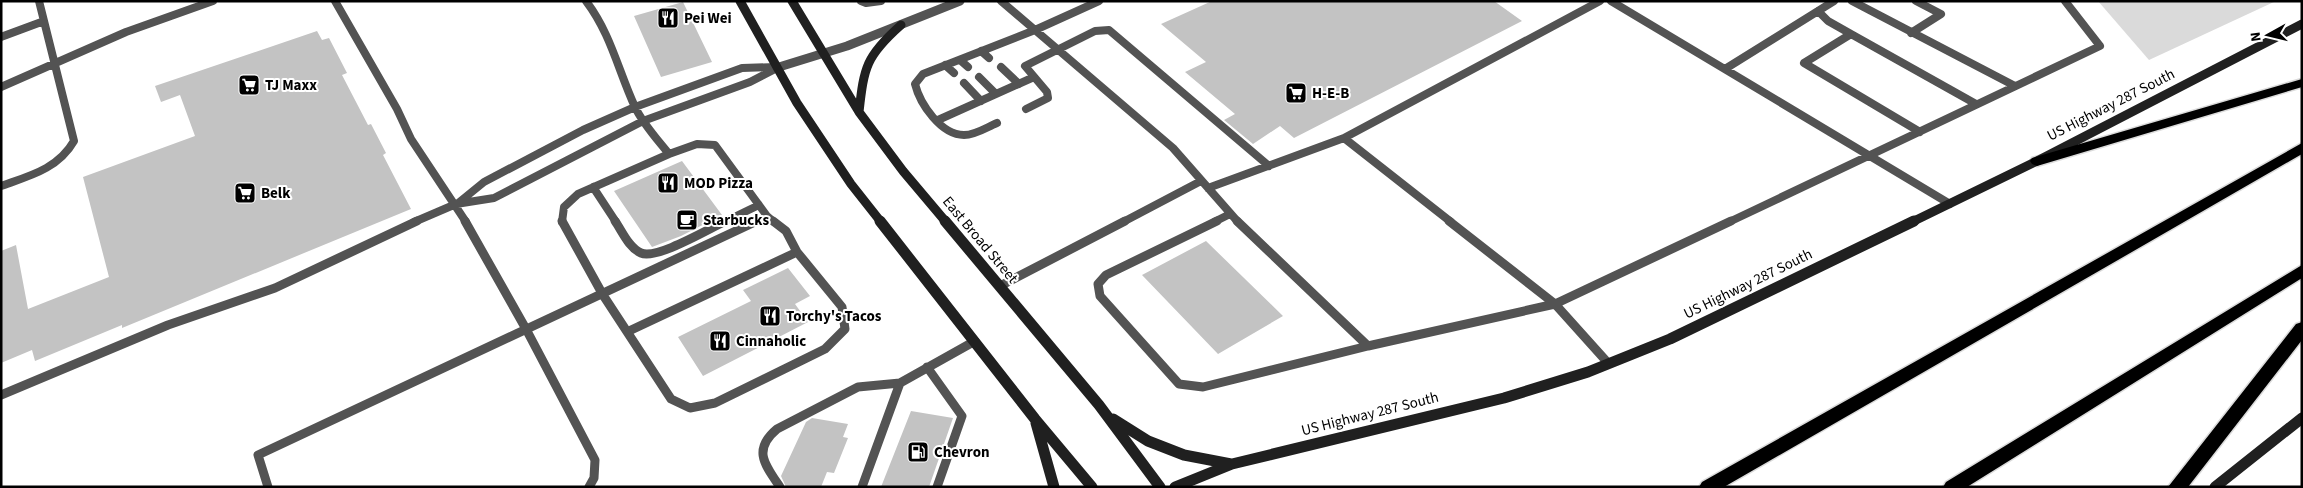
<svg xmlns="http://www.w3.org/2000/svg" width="2303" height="488" viewBox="0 0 2303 488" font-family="'Source Sans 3',sans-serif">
  <rect width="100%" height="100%" fill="#fff"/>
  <!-- green -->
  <path fill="#dadada" d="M2098,1H2276L2149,60Z"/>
  <!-- building -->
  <path fill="#c3c3c3" d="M1212,1H1494L1522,21L1294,138L1280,126L1253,144L1224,120L1235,114L1185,72L1206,62L1161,24Z
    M683,2L712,62L661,77L634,16Z
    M317,31L322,40L329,38L347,73L342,75L368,125L371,124L386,153L383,155L411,209L122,328V325L35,361L32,350L1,363V251L16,245L28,309L109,277L83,177L195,136L180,95L161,102L155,86Z
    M682,161L722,215L681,236L652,247L614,191Z
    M1206,241L1283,316L1218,354L1142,275Z
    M788,268L810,296L795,304L808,322L703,376L678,337L751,301L743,290Z
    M911,411L953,418L929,487H881Z
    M812,418L848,424L843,437L848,438L834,473L827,472L821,487H786L781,476L806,422Z"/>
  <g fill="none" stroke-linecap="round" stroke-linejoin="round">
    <!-- highway casing -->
    <g stroke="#dbdbdb" stroke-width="3">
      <path id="highway" d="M2302,79V87L2037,166L2032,164L2030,161L2032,158Z
        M2302,143V154L1724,487H1699L1702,482Z
        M2302,265V278L1967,487H1943L1946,482Z
        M2302,322V340L2188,487H2168L2296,324Z"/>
    </g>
    <!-- lane-far1 -->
    <path stroke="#535353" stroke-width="8" d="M335,1L397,109L411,139L466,222
      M586,1C611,34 618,70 635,107C643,124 657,139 669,154L697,144L715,145L767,216L755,222
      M861,1L866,3L881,1
      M1001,1L1035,30L1099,1
      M1611,1L1950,204
      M1852,1L2015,86
      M1818,11L1828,21L1851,34
      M1911,33L1941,14L1916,1
      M1,37L44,21L39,1
      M981,51L989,58
      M960,60L968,67
      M945,65L954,73
      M1001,67L1019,84
      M1725,69L1834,1
      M979,77L996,94
      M964,83L981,101
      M1,87L126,32L213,1
      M1026,109L1048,98L1047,92L1025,66L1095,31L1109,30L1269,166
      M938,120L1034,77
      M997,123C987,127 976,135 964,135C941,135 920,104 915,84L923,74L1035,30L1173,148L1238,222
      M1920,132L1804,63L1851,34L1976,104
      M1,186C29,176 58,169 74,141L44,21
      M593,187L616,222
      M1208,188L1344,138
      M457,204L484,182L583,130L635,107L742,68L776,67
      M767,216L774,222
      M414,222L456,204L494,198L643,121L750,82L779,67
      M562,222L564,207L578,194L669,154
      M724,222L759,205
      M1123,222L1201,181
      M1214,222L1230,214
      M1451,222L1344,138L1600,1
      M1729,222L2100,46L2065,1"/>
    <!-- lane -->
    <path stroke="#535353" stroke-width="9" d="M465,221L526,329L595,460L594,478L589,487
      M562,221L603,295L671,399L690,408L715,403L825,349L845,329L842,307L797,252L786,231L773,221
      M615,221C622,231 629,248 641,253C657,260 710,228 726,221
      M1217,221L1106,275L1098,284L1100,296L1179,384L1203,387L1368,346
      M1237,221L1368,346L1555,304L1731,221
      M1449,221L1555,304L1608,363
      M1000,286L1125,221
      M629,331L797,252
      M927,367L962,416L937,487
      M1,395L168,325L275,288L417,221
      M268,487L258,455L757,221
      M780,487C765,465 752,450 777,429L858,387L900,383
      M862,487L900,383L975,341"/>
    <!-- street -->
    <path stroke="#535353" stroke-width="9" d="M779,67L847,46L960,1"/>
    <!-- secondary-far1 -->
    <path stroke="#202020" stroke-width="9" d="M740,1L797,103L851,184L881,222
      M792,1L859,112L903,171L946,222
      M859,112C864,67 866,56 901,25
      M1912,222L2037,161L2302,24"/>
    <!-- secondary -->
    <path stroke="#202020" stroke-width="11" d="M880,221L1035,419L1092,487
      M945,221L1099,405L1160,487
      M1113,419L1148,441L1184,455L1231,464
      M1036,423L1054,487
      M1175,487L1232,464L1504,398L1588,372L1670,339L1914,221
      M2215,487L2302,418"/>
    <!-- highway -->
    <use href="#highway" fill="#000" fill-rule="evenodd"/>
  </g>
  <!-- icons -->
  <defs>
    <g id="restaurant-square" transform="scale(1.125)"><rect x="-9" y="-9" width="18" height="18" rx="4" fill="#000" stroke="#fff"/><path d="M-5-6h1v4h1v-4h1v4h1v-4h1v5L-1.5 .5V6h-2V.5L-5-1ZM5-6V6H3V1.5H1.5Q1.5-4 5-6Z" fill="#fff"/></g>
    <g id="supermarket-square" transform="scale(1.125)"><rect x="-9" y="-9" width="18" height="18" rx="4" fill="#000" stroke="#fff"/><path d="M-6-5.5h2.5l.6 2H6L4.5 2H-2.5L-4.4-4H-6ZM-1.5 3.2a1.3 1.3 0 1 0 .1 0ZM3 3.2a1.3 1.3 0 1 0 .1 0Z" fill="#fff"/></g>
    <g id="cafe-square" transform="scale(1.125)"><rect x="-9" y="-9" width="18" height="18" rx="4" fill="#000" stroke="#fff"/><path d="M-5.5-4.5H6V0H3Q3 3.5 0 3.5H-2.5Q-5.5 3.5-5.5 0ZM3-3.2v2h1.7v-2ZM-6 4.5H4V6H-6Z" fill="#fff"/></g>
    <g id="fuel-square" transform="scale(1.125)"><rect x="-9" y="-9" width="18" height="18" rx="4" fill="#000" stroke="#fff"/><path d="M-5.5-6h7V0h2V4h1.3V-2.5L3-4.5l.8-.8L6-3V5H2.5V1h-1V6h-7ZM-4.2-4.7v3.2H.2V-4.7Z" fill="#fff"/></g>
  </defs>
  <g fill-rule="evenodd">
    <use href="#restaurant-square" x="668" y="18"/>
    <use href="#supermarket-square" x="249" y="85"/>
    <use href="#supermarket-square" x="1296" y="93"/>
    <use href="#restaurant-square" x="668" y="183"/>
    <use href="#supermarket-square" x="245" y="193"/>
    <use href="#cafe-square" x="687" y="220"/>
    <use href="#restaurant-square" x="770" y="316"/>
    <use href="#restaurant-square" x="720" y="341"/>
    <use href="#fuel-square" x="918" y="452"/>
  </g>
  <g text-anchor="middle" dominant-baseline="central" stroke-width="4" stroke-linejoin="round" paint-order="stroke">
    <!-- poi labels -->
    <g font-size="15" font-weight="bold" fill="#000" stroke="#fff" text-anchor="start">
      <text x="684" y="18">Pei Wei</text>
      <text x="265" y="85">TJ Maxx</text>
      <text x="1312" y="93">H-E-B</text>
      <text x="684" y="183">MOD Pizza</text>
      <text x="261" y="193">Belk</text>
      <text x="703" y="220">Starbucks</text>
      <text x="786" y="316">Torchy's Tacos</text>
      <text x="736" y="341">Cinnaholic</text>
      <text x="934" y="452">Chevron</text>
    </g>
    <!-- street labels -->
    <g font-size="15" fill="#000" stroke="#fff">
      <text transform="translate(2111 105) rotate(-27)">US Highway 287 South</text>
      <text transform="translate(980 240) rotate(50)">East Broad Street</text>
      <text transform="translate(1748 284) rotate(-26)">US Highway 287 South</text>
      <text transform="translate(1370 414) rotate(-14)">US Highway 287 South</text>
    </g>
  </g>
  <!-- border -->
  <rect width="2303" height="488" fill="none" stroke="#000000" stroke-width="5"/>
  <!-- north arrow -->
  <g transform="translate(2268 35) rotate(262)" stroke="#ffffff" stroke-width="4" paint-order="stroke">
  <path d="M0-4L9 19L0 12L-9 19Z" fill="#000000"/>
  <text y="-8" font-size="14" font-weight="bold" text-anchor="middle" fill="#000000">N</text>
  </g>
</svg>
